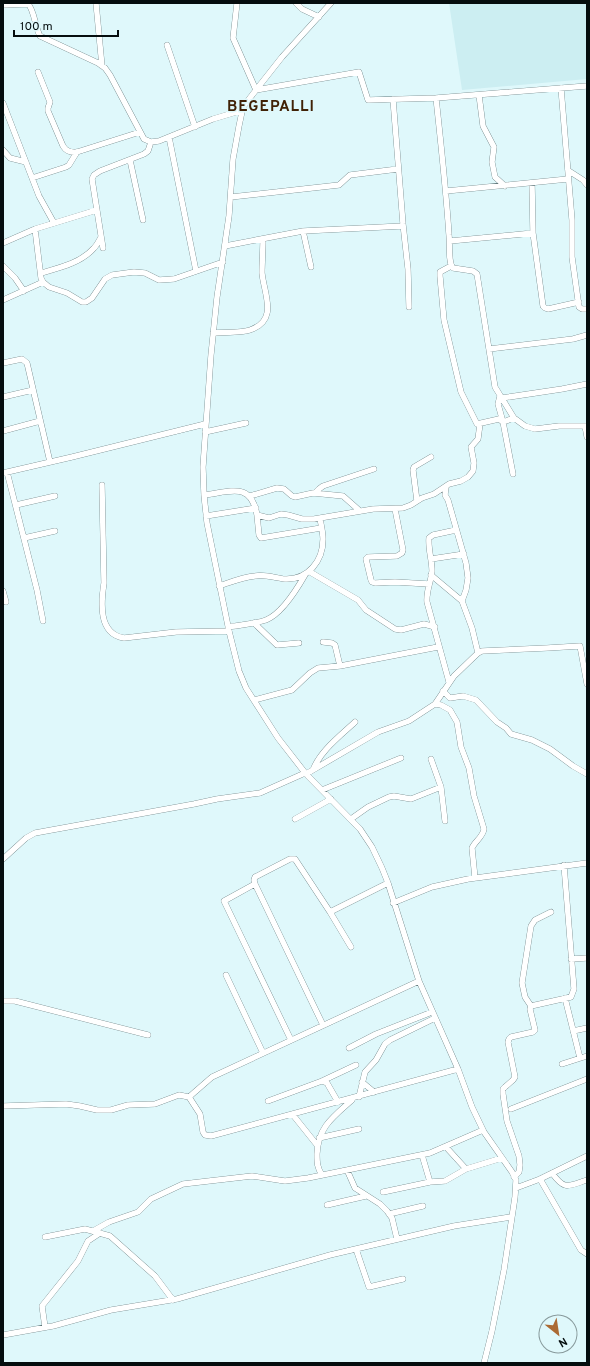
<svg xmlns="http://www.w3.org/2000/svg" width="590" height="1366" viewBox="0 0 590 1366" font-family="Overpass,sans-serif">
  <rect width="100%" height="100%" fill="#dff8fb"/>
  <!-- built -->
  <path fill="#cceef2" d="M449,3H587V79L462,90Z"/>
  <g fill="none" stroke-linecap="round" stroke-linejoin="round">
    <!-- minor casing -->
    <g stroke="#5c7376" stroke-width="6">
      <path id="minor" d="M96,3L102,66
        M237,3L233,38L256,90L243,107L239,126L233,159L229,216L217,297L211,355L203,467L204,495L207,523L229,631L239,671L246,688L278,738L306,774L360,829L372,847L382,868L388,883L419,981L458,1069L472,1107L484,1132L512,1172L516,1180L515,1197L504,1270L492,1331L484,1363
        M296,3L302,9L319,17
        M3,5L28,4C34,9 35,27 40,36L98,63L105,68L110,75L144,139L151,142L159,141L213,119L243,110
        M167,45L195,127
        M38,72L50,102L48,108V111L63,146C66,151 70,153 77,152L140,132
        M561,88L572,220V257L579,307L582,309H587
        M256,90L359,72L368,100L436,98L587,86
        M256,90L282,57L331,3
        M479,95L483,126L494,147L492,162L495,177L505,186
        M436,98C441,144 446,189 449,235C450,243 448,263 453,268L473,271L477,274L495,387L514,418L525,426L535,429L559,426H587
        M393,99L403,224L408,269L409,307
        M3,103L39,196L54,223
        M169,137L196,271
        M3,150L10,158L26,162
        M130,160L143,220
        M569,171L583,180L587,185
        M32,178L66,167L69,165L77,152
        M532,183L533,233L543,306L545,308L548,309L579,302
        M446,191L568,179
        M231,197L339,185L350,175L398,169
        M35,229L41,278L43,282L49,287L67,293L82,302H86L92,298L105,279L112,275L134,272L145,273L159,280L174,279L223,262
        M303,231L311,267
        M450,241L533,233
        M3,243L35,229L97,210
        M225,246L303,231L403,226
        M103,248L92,179L94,175L100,171L144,154L148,151L151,142
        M3,266L15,278L24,291
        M451,266L440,272V276L444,320L461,392L477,424L499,419L503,422L514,418
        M41,273C59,268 81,263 94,248C97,245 99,241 101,237
        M3,300L43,282
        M213,333C223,332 242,333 250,330C279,320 264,294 262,273C262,262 263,250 263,239
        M489,349L573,339L587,335
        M3,363L22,359L27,363L50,462
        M500,396L498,404L503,422L513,474
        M3,397L33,390
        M502,398L562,389L587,384
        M585,426L587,437
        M3,431L40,421
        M205,432L246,423
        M7,472L37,590L43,621
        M3,473L72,457L205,424
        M102,485L104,583C101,602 98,634 124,638L176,632L229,631
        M446,487L445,495L448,500L466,563L468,578L466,590L462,601
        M315,493L319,489L323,486L374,469
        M204,495C230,492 251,481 257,515L269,518L281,514L288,515L302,519H314L373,509L403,508L411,505L422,498L434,494L449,484L461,481L468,477L473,471L474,463L471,447L478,439L480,424
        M250,496L277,488L284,489L292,496L295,497L313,493L343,496L360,511
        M417,501L413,470L414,467L431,457
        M16,505L55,496
        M395,509L403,550L402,553L397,556L368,557L366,559L371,580L372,582L375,583L395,582L429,584
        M257,515L259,535L261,538L321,528
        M206,516L256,508
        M24,538L55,531
        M431,559L464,554
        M310,572L358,600L366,610L395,629L401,630L424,624L435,627
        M431,575L462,601L472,628L478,653
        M219,586C231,582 243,577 255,576C265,574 275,578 285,579C308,580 323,561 323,539C323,532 321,525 320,518
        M3,591L6,602
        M254,623L277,645L299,643
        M228,627C240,625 254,624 266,620C281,614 297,589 305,575
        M323,642L332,643L335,645L340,666
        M449,682L427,602C426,591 431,582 432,571C432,560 428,549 429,538L433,535L456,530
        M443,691L450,698L463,696L476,700L497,722L506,728L511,734L532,740L550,749L573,766L587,774
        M254,700L292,690L310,673L318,668L340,666L438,647
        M435,704L441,705L450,710L457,722L461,747L469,768L474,796L484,829C483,837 475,841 472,848L475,878
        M431,759L441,787L445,821
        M313,770C320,751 340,736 355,722
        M306,774L378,732L409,721L435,704L454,676L478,653L482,651L547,648L580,646L587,684
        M322,790L401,758
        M295,819L331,799
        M351,819L368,807L389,797L394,796L411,799L441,787
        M3,859L26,838L35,833L194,804L217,799L260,793L305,773
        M255,884L224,901L291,1040
        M393,903L432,887L468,879L587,863
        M330,912L388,883
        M571,959L587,958
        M226,975L263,1053
        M565,998L580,1058
        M3,1001H15L148,1035
        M531,1006L525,997L522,983L531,926L535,920L551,912
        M323,1025L255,884L254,880L255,877L290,859H295L330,912L351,947
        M573,1031L587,1028
        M349,1048L376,1034L432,1012
        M562,1064L587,1056
        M322,1081L356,1065
        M362,1082L374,1092
        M189,1097L212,1077L419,981
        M359,1097L365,1072L376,1060L385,1044L390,1040L435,1018
        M268,1101L322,1081L327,1083L338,1102
        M3,1106L66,1104L80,1106L97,1110H111L128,1105L155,1104L179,1095L189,1097L200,1114L203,1132L205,1135L211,1136L458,1069
        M511,1109L587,1079
        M293,1115L317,1145
        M319,1138L359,1129
        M446,1147L466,1169
        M422,1155L430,1182
        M347,1170L355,1188L380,1204L387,1211L392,1218L397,1239
        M552,1173C565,1191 568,1186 587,1180
        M322,1175C317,1167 317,1163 317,1154C318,1127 333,1117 352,1100
        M514,1177L519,1172L520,1165L519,1156L507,1121L503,1094V1089L505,1087L513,1080L515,1077L508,1042L509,1039L511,1037L533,1032L535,1030L530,1009L531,1006L571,997L574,989L564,865
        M540,1179L581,1250L587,1254
        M516,1188L540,1179L587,1156
        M383,1192L430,1182L445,1181L466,1169L502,1158
        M327,1205L366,1196
        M389,1214L423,1206
        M93,1231L109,1222L138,1212L151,1199L183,1184L252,1176L285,1181L308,1178L430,1153L483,1130
        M45,1237L85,1229L110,1236L155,1276L173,1300
        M356,1249L369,1287L403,1279
        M45,1327L42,1306L78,1261L88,1241L100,1233
        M3,1335L53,1326L111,1310L177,1299L330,1255L454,1226L511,1217"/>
    </g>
    <!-- minor -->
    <use href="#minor" stroke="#fff" stroke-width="5.5"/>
  </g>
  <g text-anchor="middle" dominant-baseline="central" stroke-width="3" stroke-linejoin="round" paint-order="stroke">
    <!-- district labels -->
    <g font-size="15" font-weight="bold" letter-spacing="1" fill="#402207" stroke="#dff8fb">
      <text x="271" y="107">BEGEPALLI</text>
    </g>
  </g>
  <!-- border -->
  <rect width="590" height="1366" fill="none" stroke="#050d0e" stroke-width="8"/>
  <!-- north arrow -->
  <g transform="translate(558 1334) rotate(150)"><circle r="19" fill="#dff8fb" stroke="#889a9c"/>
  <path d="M0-3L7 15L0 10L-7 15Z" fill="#ab6a34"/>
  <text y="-6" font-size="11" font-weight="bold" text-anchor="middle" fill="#050d0e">N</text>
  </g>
  <!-- scale -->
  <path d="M14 30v6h104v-6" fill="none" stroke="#050d0e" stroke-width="2"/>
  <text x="20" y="30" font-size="12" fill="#050d0e" stroke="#dff8fb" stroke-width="3" paint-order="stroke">100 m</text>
</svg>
